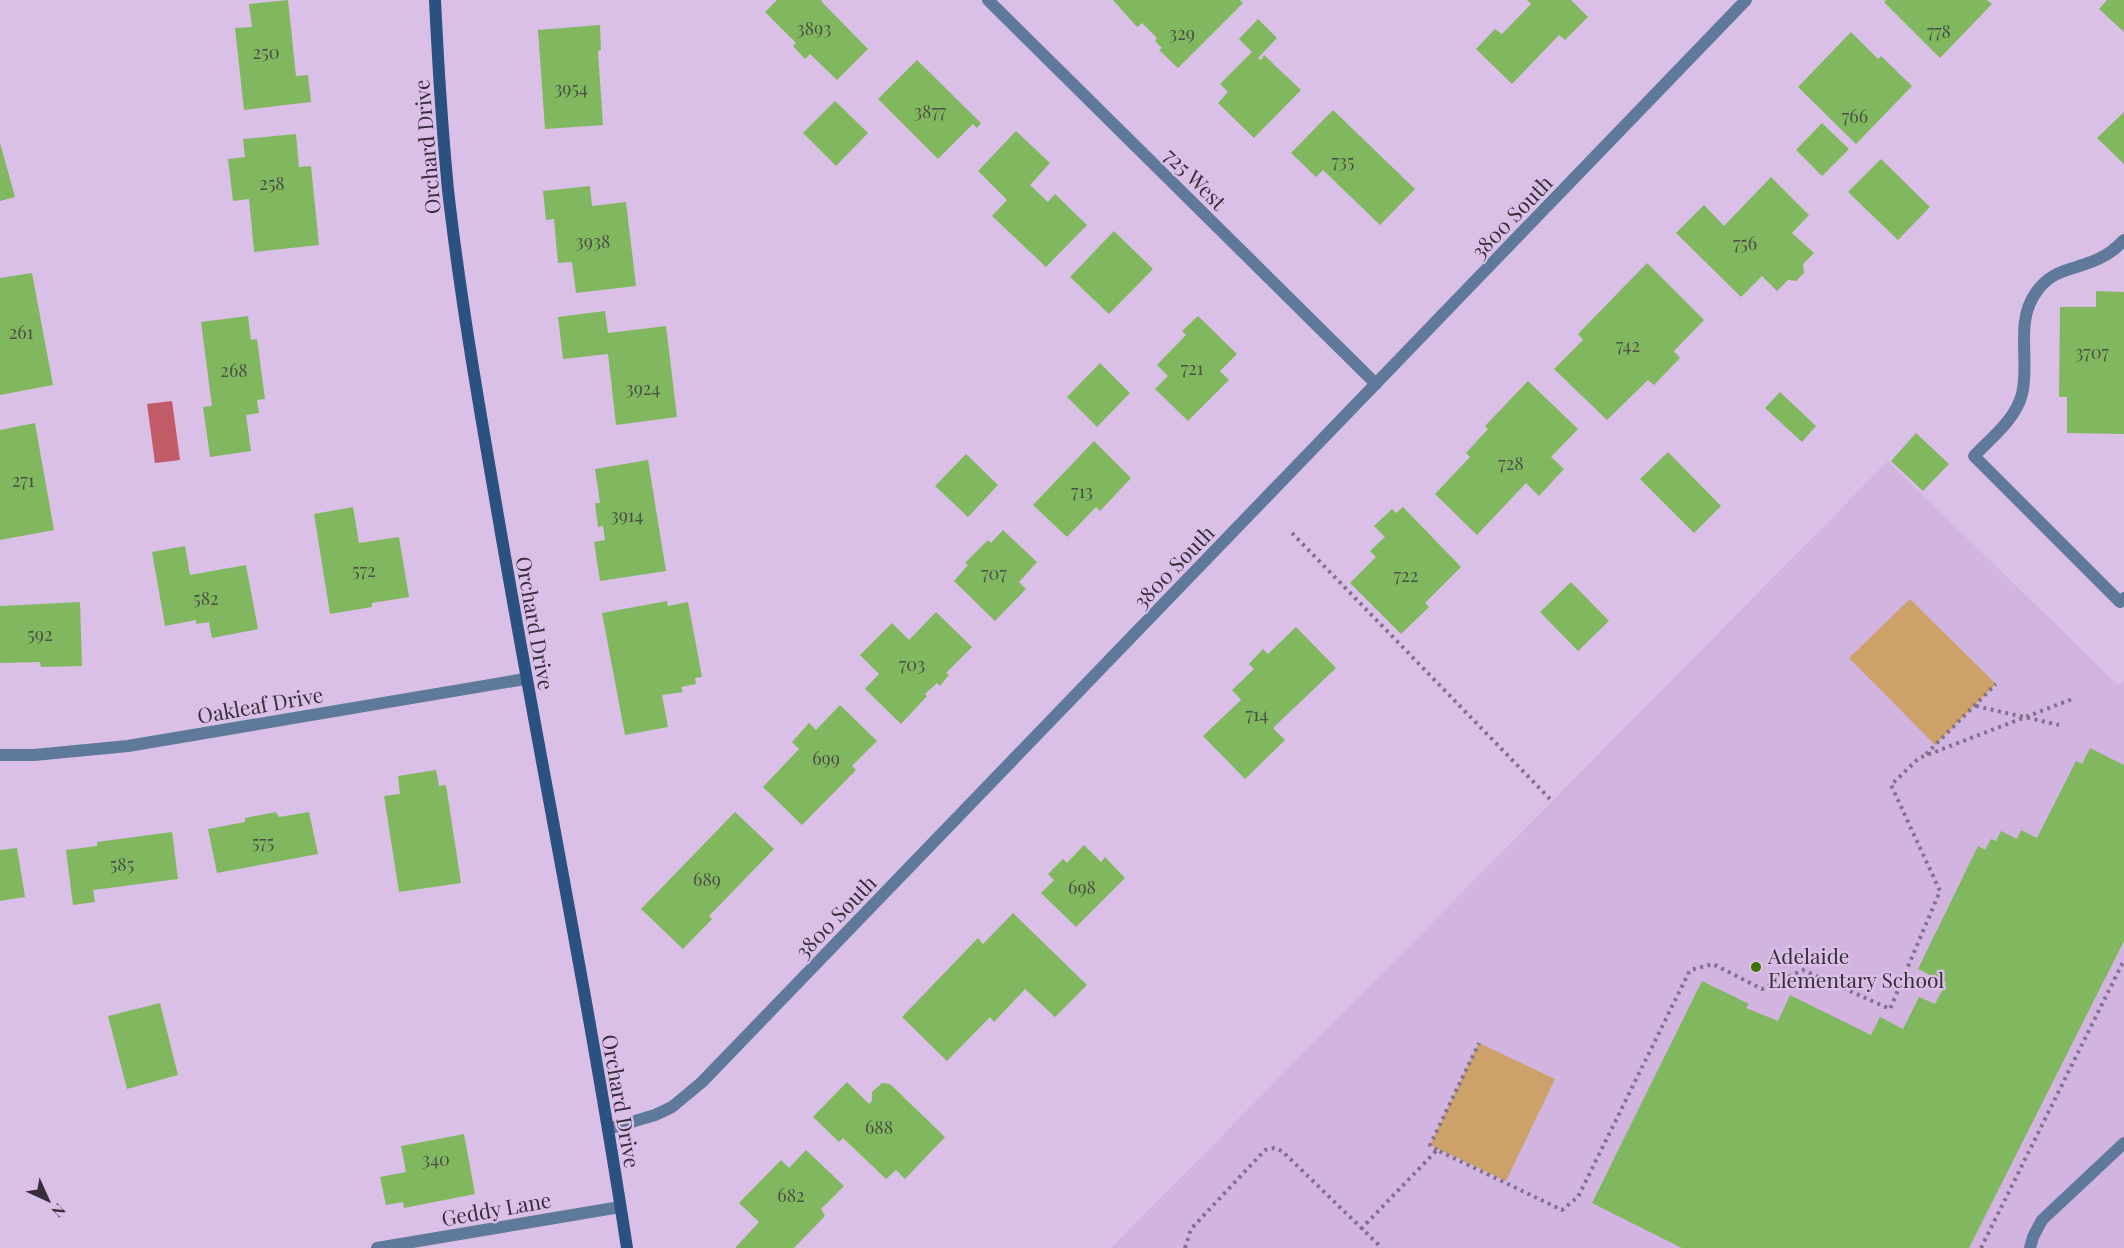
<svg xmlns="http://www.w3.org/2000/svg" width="2124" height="1248" viewBox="0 0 2124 1248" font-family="'Playfair Display',serif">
  <rect width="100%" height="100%" fill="#dac0e7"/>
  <!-- built -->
  <path fill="#d2b4e1" d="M1888,461L2118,685L2124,680V1248H1111Z"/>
  <!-- green -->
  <path fill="#cca26a" d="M1910,599L1996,684L1935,745L1849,658Z
    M1479,1043L1555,1079L1506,1181L1430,1145Z"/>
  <!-- water -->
  <path fill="#c25b68" d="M172,401L180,460L155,463L147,404Z"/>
  <!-- building -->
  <path fill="#81b75f" d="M288,0L296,76L308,75L311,102L244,110L235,28L252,27L249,4Z
    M777,0H823L821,1L868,49L837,80L810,54L805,59L793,46L796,43L765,12Z
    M1113,0H1240L1243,3L1178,68L1159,50L1162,48L1155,41L1157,38L1142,23L1137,27Z
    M1527,0H1571L1588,17L1565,40L1559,35L1512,84L1476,49L1495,29L1502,34L1531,4Z
    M1886,0H1987L1992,4L1940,58L1884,2Z
    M2107,0H2124V32L2099,9Z
    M1258,19L1277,38L1258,58L1261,60L1264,55L1301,90L1254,138L1218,103L1228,92L1220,84L1252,52L1239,39Z
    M600,25L601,50L598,51L603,125L545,129L538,30Z
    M1851,32L1878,59L1881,56L1912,86L1856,144L1798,87Z
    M917,60L981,123L977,128L973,124L938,159L878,99Z
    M835,101L868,133L836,166L803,133Z
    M1333,110L1415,189L1380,225L1323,170L1316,177L1291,153Z
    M2124,112V164L2097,138Z
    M1822,123L1849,149L1822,176L1796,150Z
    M1016,131L1050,163L1030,185L1048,202L1055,194L1087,225L1046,267L992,216L1007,200L978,171Z
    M296,134L299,167L311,166L319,245L254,252L249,199L233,201L228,159L245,157L243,139Z
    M0,143L15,197L0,201Z
    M1881,159L1930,207L1898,240L1848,192Z
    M1771,177L1809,215L1792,233L1814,253L1803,264L1804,273L1796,281L1788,280L1777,291L1762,276L1741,297L1676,233L1704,205L1724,226Z
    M590,186L592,206L626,202L636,286L576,293L572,262L558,263L554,219L546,220L543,191Z
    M1114,231L1153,269L1109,314L1070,277Z
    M1647,263L1704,320L1674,351L1680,358L1654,385L1648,380L1607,420L1554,369L1583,340L1578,334Z
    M32,273L53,385L0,395V278Z
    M2096,291L2124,292V434L2067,433V397H2059L2060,307H2096Z
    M605,311L608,333L666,326L677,417L616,425L608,354L563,359L558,317Z
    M248,316L251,340L257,339L265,399L257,400L259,413L246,415L251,451L210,457L203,407L212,406L201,322Z
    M1198,316L1237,354L1220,371L1229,380L1188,421L1155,389L1168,376L1157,365L1186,335L1182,331Z
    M1100,363L1130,393L1097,427L1067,397Z
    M1528,381L1578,429L1551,457L1564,469L1539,496L1526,483L1477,535L1435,494L1470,457L1466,453L1488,429L1485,426Z
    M1780,392L1816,426L1802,442L1765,408Z
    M35,423L54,530L0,540V430Z
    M1916,433L1949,464L1923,491L1891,461Z
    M1094,441L1131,478L1100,511L1096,507L1067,537L1033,505Z
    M1668,452L1721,506L1694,533L1640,479Z
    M966,454L998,485L968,517L935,486Z
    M648,460L666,571L600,581L594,542L605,540L603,526L598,527L595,503H600L595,469Z
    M353,507L359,543L399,537L409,597L372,603V607L330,614L314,514Z
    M1403,507L1461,567L1425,603L1429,607L1401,634L1350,583L1376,557L1370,551L1385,537L1374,526L1392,509L1396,513Z
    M1003,530L1037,562L1019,582L1026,589L995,621L954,581L968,565L965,563L988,540L991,543Z
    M185,546L190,575L246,565L258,629L212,638L209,622L196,624V620L165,626L152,552Z
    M1571,582L1609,621L1578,651L1540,612Z
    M667,601L668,606L688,602L702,677L695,678L696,684L681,687L683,692L662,695L668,727L625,735L602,613Z
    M80,602L82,666L41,667L40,662L0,663V606Z
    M936,612L972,647L946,673L949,675L940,686L937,683L925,694L927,696L901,724L865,689L879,674L860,655L892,623L909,640Z
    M1296,627L1336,668L1273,728L1285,740L1245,779L1203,736L1241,700L1232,690L1254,669L1249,664L1263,649L1268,654Z
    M840,705L877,741L852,766L856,770L802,825L763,787L799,749L792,742L809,723L816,730Z
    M2090,748L2124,765V941L1969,1248H1682L1592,1203L1702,981L1749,1004L1746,1008L1778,1021L1790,995L1871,1035L1880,1017L1903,1029L1919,997L1935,1004L1946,983L1918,969L1978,846L1985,850L1991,839L1996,841L2001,831L2017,839L2021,830L2037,838L2076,761L2082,764Z
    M436,770L439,786L446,785L461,883L399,892L384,796L400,794L398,776Z
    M276,812L279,817L309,812L318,854L217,873L208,829L245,822V818Z
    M735,812L774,849L709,916L712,919L683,949L641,909Z
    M172,832L178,879L93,890L95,902L73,905L66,850L97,846V842Z
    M1084,845L1101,862L1105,857L1125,878L1076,927L1041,893L1054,880L1048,874L1063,859L1067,863Z
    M17,848L25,897L0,901V850Z
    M1013,913L1087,985L1055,1017L1025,989L994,1022L990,1017L947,1061L902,1017L978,938L983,944Z
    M160,1003L178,1075L127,1089L108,1016Z
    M847,1082L869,1104L872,1101V1092L882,1083L890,1084L945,1137L905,1179L896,1170L886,1179L843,1138L839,1142L813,1117Z
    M464,1134L475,1194L404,1208L403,1202L386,1205L380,1177L406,1172L401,1146Z
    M806,1150L844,1186L821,1209L825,1216L794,1248H735L759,1222L739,1203L781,1160L789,1168Z"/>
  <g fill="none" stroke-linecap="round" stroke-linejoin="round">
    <!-- path -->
    <path stroke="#82718b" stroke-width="4" stroke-dasharray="3 4.5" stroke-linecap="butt" d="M1292,533L1551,800
      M1976,706L2059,725
      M1926,754L1996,684
      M1437,1150L1430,1145L1479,1043
      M1361,1229L1437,1150L1562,1210L1578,1197L1690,970L1713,964L1762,989L1803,970L1890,1009L1940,891L1891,785L1919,758L2075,698
      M1185,1248L1191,1229L1265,1150L1274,1148L1282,1151L1382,1248
      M1981,1248L2124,960"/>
    <!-- service -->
    <path stroke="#5f799a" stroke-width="12" d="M2124,240C2117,247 2111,253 2102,257C2077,271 2053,266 2035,294C2015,323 2030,362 2022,394C2016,419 1991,438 1974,456L2120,602L2124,598
      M2030,1248L2033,1237L2042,1220L2124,1143"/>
    <!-- minor -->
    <path stroke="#5f799a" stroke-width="12" d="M988,0L1376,384
      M0,755H34L128,746L525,679
      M377,1248L620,1207"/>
    <!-- tertiary -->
    <path stroke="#5f799a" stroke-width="12" d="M608,1129L655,1115L672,1107L702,1082L1746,0"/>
    <!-- secondary -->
    <path stroke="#2a5180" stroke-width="12" d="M435,0C438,63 442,127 448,190C460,295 478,400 496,504C538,752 589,999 627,1248"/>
  </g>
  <!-- markers -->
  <circle fill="#3d7401" stroke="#dac0e7" stroke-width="2" cx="1756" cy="967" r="6"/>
  <g text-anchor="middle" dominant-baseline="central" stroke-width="4.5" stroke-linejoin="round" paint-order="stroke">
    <!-- number labels -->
    <g font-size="18" fill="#4a5046">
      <text x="814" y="28">3893</text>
      <text x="1939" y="31">778</text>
      <text x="1182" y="33">329</text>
      <text x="266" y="52">250</text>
      <text x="571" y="88">3954</text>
      <text x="930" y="111">3877</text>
      <text x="1855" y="116">766</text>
      <text x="1343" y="161">735</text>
      <text x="272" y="183">258</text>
      <text x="593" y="241">3938</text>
      <text x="1745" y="243">756</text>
      <text x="21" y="332">261</text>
      <text x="1628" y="345">742</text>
      <text x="2092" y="352">3707</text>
      <text x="1192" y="368">721</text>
      <text x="234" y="370">268</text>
      <text x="643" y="388">3924</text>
      <text x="1511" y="463">728</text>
      <text x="23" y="480">271</text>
      <text x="1082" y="491">713</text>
      <text x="627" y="515">3914</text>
      <text x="364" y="570">572</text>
      <text x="994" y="573">707</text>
      <text x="1406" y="575">722</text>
      <text x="206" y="598">582</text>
      <text x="40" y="634">592</text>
      <text x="912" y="664">703</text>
      <text x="1257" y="714">714</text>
      <text x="826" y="758">699</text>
      <text x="263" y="842">575</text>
      <text x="122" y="864">585</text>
      <text x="707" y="879">689</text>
      <text x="1082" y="887">698</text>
      <text x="879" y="1127">688</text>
      <text x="436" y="1159">340</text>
      <text x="791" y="1195">682</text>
    </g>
    <!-- street labels -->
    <g font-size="21" fill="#372d3d" stroke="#dac0e7">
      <text transform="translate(426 147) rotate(-95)">Orchard Drive</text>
      <text transform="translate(1196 178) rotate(45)">725 West</text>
      <text transform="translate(1511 216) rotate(-46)">3800 South</text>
      <text transform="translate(1173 566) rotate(-46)">3800 South</text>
      <text transform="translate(536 623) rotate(80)">Orchard Drive</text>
      <text transform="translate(260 704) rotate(-10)">Oakleaf Drive</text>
      <text transform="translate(835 916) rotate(-46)">3800 South</text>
      <text transform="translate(622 1101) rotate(80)">Orchard Drive</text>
      <text transform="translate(496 1208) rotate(-10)">Geddy Lane</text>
    </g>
    <!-- poi labels -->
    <g font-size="21" fill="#372d3d" stroke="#dac0e7" text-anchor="start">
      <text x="1768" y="955">Adelaide<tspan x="1768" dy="24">Elementary School</tspan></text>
    </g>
  </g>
  <!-- north arrow -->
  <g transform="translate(48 1200) rotate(135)" stroke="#dac0e7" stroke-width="4.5" paint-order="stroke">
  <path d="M0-4.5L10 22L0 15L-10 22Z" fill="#372d3d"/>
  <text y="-9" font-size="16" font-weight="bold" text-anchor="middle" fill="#372d3d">N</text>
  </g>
</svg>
